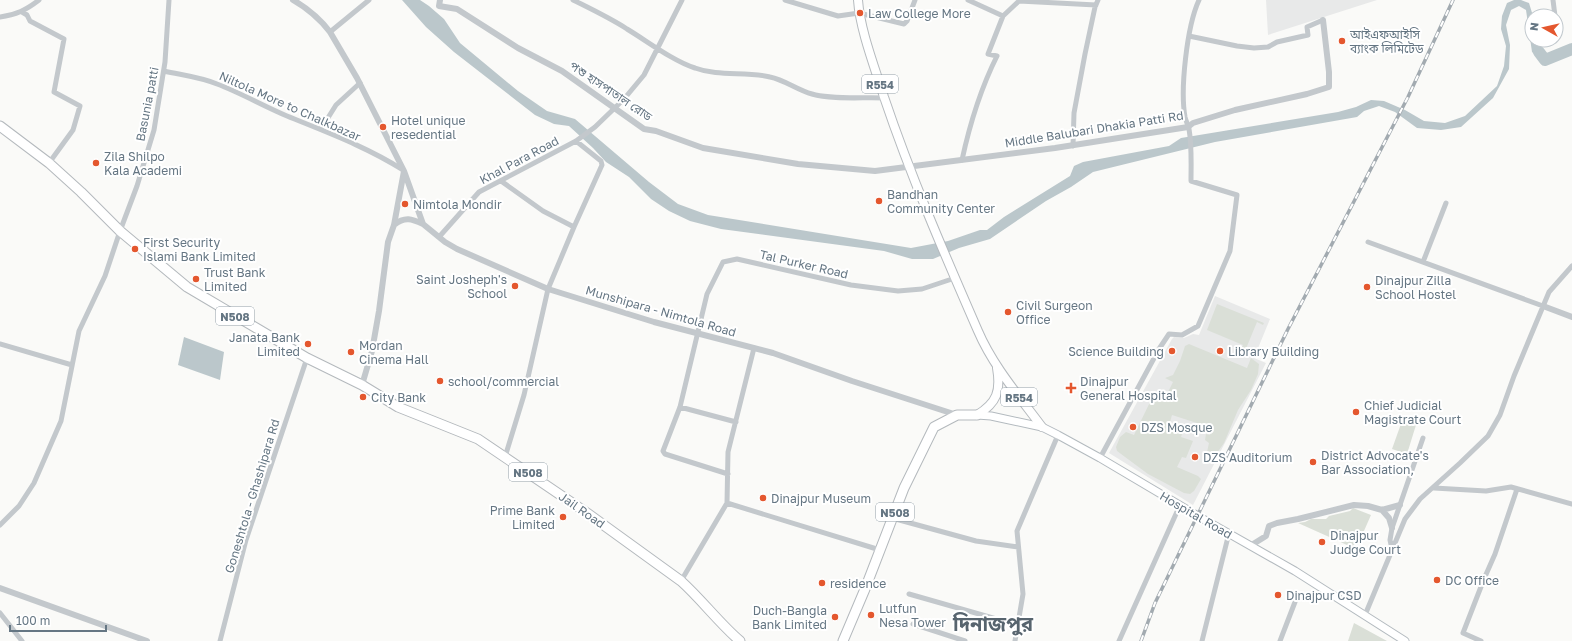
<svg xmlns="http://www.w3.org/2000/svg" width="1572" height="641" viewBox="0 0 1572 641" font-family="'Golos Text','Noto Sans Bengali',sans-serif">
  <rect width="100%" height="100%" fill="#fafaf8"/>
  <!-- built -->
  <path fill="#e8e9e9" d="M1266,0H1377L1268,35Z
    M1215,296L1270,319L1254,358L1266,363L1193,505L1109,453L1172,339L1174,337L1184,338L1193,334L1199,335Z"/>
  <!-- green -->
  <path fill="#dadfd7" d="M1217,304L1264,323L1263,325L1257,322L1245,351L1255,356L1254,358L1240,353L1243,345L1207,330Z
    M1189,344L1247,368L1251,358L1259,364L1258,374L1251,390L1238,410L1224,443L1217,453L1208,454L1207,452L1209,443L1205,440L1206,434L1210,435L1213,426L1207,424L1206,428L1199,426L1200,424L1172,415L1168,429L1182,434L1181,437L1193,441L1186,458L1182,457L1177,467L1198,476L1201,479L1194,491L1190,494L1184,493L1148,474L1117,451L1116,447L1120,437L1126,432L1134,435L1152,398L1157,396L1162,397L1164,393L1167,394L1173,382L1165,378L1173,375L1180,361L1185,346Z
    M1402,421L1416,425L1407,454L1392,449Z
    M1353,508L1371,515L1356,549L1298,523L1305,522L1311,519H1326L1329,516L1350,511Z
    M1354,623L1387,641H1348Z"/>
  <!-- water -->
  <path fill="#bbc7cb" d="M402,0H420L429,6L444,19L460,43L518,91L547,111L575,119L649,182L678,204L708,215L911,248L948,241L980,230H987L1004,217L1070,176L1074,166L1083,162L1169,146L1181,138L1338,112L1356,107L1371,100L1384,101L1405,110L1424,121L1445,123L1465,116L1497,86L1504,66L1506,46L1501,29L1502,16L1507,3L1514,0H1521L1529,3L1533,16L1532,40H1536L1543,50L1542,61L1532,52L1526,10L1519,6L1511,10L1506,25L1510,45L1509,69L1493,98L1461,127L1441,130L1417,128L1395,112L1379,106L1364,111L1357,117L1215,142L1093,172L1071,187L1046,201L990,239L959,248L933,259H912L884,251L721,229L690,221L669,211L651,199L629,177L606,162L593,148L569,126L554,124L535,115L454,52L426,27Z
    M184,337L224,352L220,380L178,365Z"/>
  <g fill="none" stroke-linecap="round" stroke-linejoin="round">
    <!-- river -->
    <path stroke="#bbc7cb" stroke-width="12" d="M1539,52L1545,60L1572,49"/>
    <!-- secondary casing -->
    <g stroke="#b3babf" stroke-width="9">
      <path id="secondary" d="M977,415L991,416L1042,427L1058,435L1100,458L1198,516L1295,571L1405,641"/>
    </g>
    <!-- primary casing -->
    <g stroke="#b5babe" stroke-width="10">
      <path id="primary" d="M858,0C860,30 875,68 884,97C911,177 944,253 978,331C993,366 1019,396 1042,427
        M977,415C997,403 1001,391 997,368"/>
    </g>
    <!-- trunk casing -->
    <g stroke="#b4b9bd" stroke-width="11">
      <path id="trunk" d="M0,126L49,163L81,192L120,231L187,287L307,358L362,385L398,407L478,439L587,513L681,581C702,600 719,623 740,641
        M843,641L865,589L904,488L934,427L957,415H977"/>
    </g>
    <!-- minor -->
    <path stroke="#c3c8cc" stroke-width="5" d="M573,0C591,9 610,18 627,29C647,41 673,61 695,68C719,77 745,71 770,77C785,80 797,90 812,94C832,100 863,97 885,98
      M785,0L838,16L859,13L904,24L907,21L915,0
      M968,0L1003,16L1019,1L1096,5
      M1553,0L1555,16
      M22,12L27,15L30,21L64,39L54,92L80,106L73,130L49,163
      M0,17C16,15 26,10 39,0
      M330,32L369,0
      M1189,36L1237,46L1254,48L1268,47L1277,42L1308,35L1307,27L1323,20
      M1555,40V41
      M164,71C181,75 200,77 217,84C241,93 263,106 287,116C326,132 367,147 403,170
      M321,129L336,105L360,83
      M1073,146L1074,113L1085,54L1095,7L1098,0
      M962,160C970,123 980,90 997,56L988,54L1003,16
      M501,181L543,211L574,227L548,289L524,395L505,457
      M574,227L602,165L601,161L576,141
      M439,237L479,192L576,141L595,127L624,99L644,75L682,0
      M1368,242L1543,306
      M1423,262L1446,203
      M0,344L72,365
      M680,407L736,422
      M1100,458L1159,349L1169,334L1182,335L1198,326L1230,251L1237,195L1191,181C1191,163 1192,146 1189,129C1188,125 1186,121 1185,117C1180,89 1187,26 1199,0
      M728,474L665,454L663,451L680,407L707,294L723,262L737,259L851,285L898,291L922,289L955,278
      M1434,488L1486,491L1511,487L1572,504
      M727,503L880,550
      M892,518L976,541L1018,547
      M0,525L19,506L34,483L61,421L79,331L105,276L120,231L137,186L154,130L165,62L169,0
      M1392,549L1390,540L1392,528L1423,438
      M681,581L727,503L728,452L754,348
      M909,594L1018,625
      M0,613L22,641
      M1365,615L1405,519L1420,499L1460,463L1488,436L1500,415L1514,376L1549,292L1572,266
      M913,624L965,641
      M220,641L246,540L307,358
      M1015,641L1023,594L1017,531L1058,435
      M1119,641L1180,505
      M1202,641L1229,533
      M1280,641L1295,602
      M1481,641L1463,633L1484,579L1495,554L1517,489"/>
    <!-- tertiary -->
    <path stroke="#c3c8cc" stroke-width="6" d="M293,0C307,8 320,19 330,32L357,78L404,171L394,225L388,242L379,311L372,351L362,385
      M440,0L439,6L457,9L518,48L562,71L644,129L656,131L703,148L798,164L875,171L1055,148L1188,127L1193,123L1235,110L1307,94L1329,87V72L1323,20
      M404,171L423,224L445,242L457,249L548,289L654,322L773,353L852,381L957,415
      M394,225C405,216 412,219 423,224
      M1543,306L1572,317
      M1382,510L1389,518L1392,528
      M1250,546L1266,536L1269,526L1277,523L1298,519L1354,505L1368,506L1382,510L1400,505
      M0,588L147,641"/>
    <!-- secondary -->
    <use href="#secondary" stroke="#fff" stroke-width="7"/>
    <!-- primary -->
    <use href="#primary" stroke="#fff" stroke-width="8"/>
    <!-- trunk -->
    <use href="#trunk" stroke="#fff" stroke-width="9"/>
    <!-- rail casing -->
    <g stroke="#a2aab0" stroke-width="3.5">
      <path id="rail" d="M1141,641L1155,603L1288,329L1408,97L1453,0"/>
    </g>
    <!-- rail -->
    <use href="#rail" stroke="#fff" stroke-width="2" stroke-dasharray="6" stroke-linecap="butt"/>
  </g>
  <!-- markers -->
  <g fill="#e4572e" stroke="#fff" stroke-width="1.5">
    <circle cx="860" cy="13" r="4"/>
    <circle cx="1342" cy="41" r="4"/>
    <circle cx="383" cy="127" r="4"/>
    <circle cx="96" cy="163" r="4"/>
    <circle cx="879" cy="201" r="4"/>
    <circle cx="405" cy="204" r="4"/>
    <circle cx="135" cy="249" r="4"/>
    <circle cx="196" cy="279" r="4"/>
    <circle cx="515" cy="286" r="4"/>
    <circle cx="1367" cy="287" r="4"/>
    <circle cx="1008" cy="312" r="4"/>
    <circle cx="308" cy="344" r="4"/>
    <circle cx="1172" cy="351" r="4"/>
    <circle cx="1220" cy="351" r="4"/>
    <circle cx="351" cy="352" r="4"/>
    <circle cx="440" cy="381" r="4"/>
    <path d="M1069 382h4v4h4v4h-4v4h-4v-4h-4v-4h4z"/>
    <circle cx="363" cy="397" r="4"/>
    <circle cx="1356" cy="412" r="4"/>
    <circle cx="1133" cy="427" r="4"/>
    <circle cx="1195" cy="457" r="4"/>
    <circle cx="1313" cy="462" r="4"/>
    <circle cx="763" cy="498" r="4"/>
    <circle cx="563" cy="517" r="4"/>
    <circle cx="1322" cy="542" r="4"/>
    <circle cx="1437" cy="580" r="4"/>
    <circle cx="822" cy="583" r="4"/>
    <circle cx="1278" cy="595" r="4"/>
    <circle cx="871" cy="615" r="4"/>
    <circle cx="835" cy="617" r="4"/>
  </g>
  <g text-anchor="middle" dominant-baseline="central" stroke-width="4" stroke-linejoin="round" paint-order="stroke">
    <!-- shield labels -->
    <g fill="#fff" stroke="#939fa8" stroke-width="1">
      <rect x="862" y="75" width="36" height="18" rx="3"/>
      <rect x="216" y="307" width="38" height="18" rx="3"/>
      <rect x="1001" y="388" width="36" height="18" rx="3"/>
      <rect x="509" y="463" width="38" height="18" rx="3"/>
      <rect x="876" y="503" width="38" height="18" rx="3"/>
    </g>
    <g font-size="11" font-weight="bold" fill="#657683">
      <text x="880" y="84">R554</text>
      <text x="235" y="316">N508</text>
      <text x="1019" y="397">R554</text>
      <text x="528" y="472">N508</text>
      <text x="895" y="512">N508</text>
    </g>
    <!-- poi labels -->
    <g font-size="12" fill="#657683" stroke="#fff" text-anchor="start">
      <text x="868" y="13">Law College More</text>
      <text x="1350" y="34">আইএফআইসি<tspan x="1350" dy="14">ব্যাংক লিমিটেড</tspan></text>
      <text x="391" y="120">Hotel unique<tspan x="391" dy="14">resedential</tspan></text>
      <text x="104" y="156">Zila Shilpo<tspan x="104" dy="14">Kala Academi</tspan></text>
      <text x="887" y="194">Bandhan<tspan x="887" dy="14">Community Center</tspan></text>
      <text x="413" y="204">Nimtola Mondir</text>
      <text x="143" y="242">First Security<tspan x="143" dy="14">Islami Bank Limited</tspan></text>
      <text x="204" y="272">Trust Bank<tspan x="204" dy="14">Limited</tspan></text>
      <text x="507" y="279" text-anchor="end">Saint Josheph's<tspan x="507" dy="14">School</tspan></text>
      <text x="1375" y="280">Dinajpur Zilla<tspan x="1375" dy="14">School Hostel</tspan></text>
      <text x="1016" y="305">Civil Surgeon<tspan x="1016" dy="14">Office</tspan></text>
      <text x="300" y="337" text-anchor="end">Janata Bank<tspan x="300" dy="14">Limited</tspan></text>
      <text x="359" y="345">Mordan<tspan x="359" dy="14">Cinema Hall</tspan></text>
      <text x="1164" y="351" text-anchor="end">Science Building</text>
      <text x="1228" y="351">Library Building</text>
      <text x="448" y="381">school/commercial</text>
      <text x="1080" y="381">Dinajpur<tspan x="1080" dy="14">General Hospital</tspan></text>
      <text x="371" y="397">City Bank</text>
      <text x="1364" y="405">Chief Judicial<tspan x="1364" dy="14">Magistrate Court</tspan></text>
      <text x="1141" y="427">DZS Mosque</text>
      <text x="1321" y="455">District Advocate's<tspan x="1321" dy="14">Bar Association,</tspan></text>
      <text x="1203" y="457">DZS Auditorium</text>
      <text x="771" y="498">Dinajpur Museum</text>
      <text x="555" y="510" text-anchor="end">Prime Bank<tspan x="555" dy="14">Limited</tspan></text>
      <text x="1330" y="535">Dinajpur<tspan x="1330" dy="14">Judge Court</tspan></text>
      <text x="1445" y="580">DC Office</text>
      <text x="830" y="583">residence</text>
      <text x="1286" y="595">Dinajpur CSD</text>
      <text x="879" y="608">Lutfun<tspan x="879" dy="14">Nesa Tower</tspan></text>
      <text x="827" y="610" text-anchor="end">Duch-Bangla<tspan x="827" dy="14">Bank Limited</tspan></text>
    </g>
    <!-- street labels -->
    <g font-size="12" fill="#657683" stroke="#fff">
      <text transform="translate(611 91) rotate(34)">পশু হাসপাতাল রোড</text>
      <text transform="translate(147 104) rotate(-79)">Basunia patti</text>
      <text transform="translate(290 106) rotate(24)">Niltola More to Chalkbazar</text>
      <text transform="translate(1094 129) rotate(-9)">Middle Balubari Dhakia Patti Rd</text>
      <text transform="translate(519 160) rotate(-28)">Khal Para Road</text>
      <text transform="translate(804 264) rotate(13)">Tal Purker Road</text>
      <text transform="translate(661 311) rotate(16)">Munshipara - Nimtola Road</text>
      <text transform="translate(252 496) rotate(-73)">Goneshtola - Ghashipara Rd</text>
      <text transform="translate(582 510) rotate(35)">Jail Road</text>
      <text transform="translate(1196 515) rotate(30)">Hospital Road</text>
    </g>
    <!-- town labels -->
    <g font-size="20" font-weight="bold" fill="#57646e" stroke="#fff">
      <text x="993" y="623">দিনাজপুর</text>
    </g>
  </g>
  <!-- north arrow -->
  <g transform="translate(1544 28) rotate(278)"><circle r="19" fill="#ffffff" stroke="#c1c8cd"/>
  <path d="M0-3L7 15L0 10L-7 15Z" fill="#e4572e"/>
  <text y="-6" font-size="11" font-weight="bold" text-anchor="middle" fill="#657683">N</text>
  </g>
  <!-- scale -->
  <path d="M10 625v6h96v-6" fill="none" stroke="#657683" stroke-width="2"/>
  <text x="16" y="625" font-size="12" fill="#657683" stroke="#ffffff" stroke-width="3" paint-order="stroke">100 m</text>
</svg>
